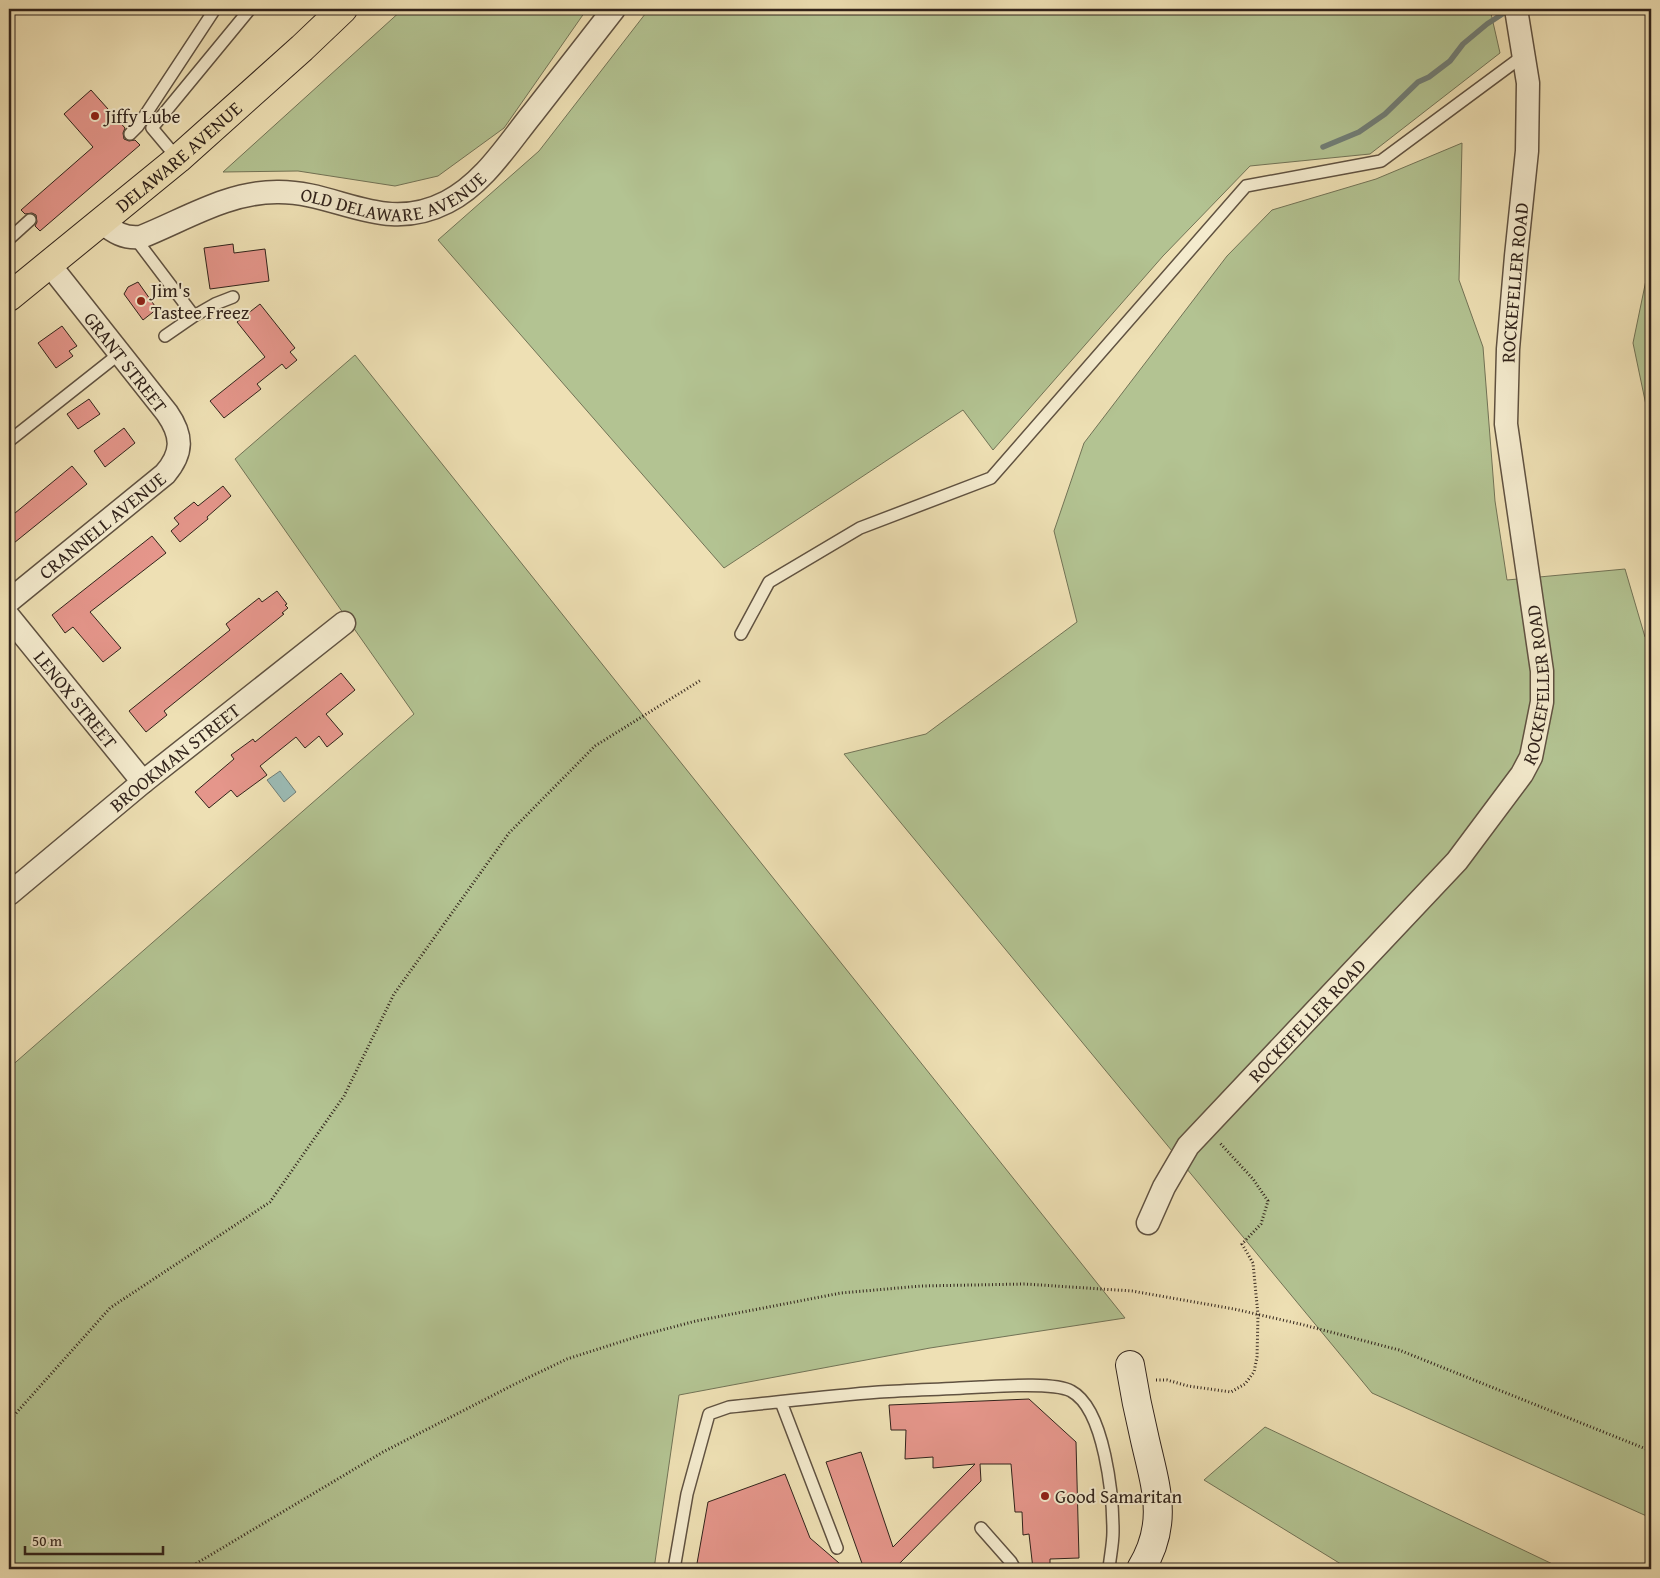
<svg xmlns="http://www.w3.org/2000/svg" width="1660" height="1578" viewBox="0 0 1660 1578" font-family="'Gentium Book Plus',serif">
  <rect width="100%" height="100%" fill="#eee0b4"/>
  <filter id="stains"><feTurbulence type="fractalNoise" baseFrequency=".004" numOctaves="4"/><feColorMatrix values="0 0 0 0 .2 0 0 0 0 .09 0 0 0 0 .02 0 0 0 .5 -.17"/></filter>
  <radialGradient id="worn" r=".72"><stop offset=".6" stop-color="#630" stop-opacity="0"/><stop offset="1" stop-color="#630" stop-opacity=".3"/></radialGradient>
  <!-- green -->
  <path fill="#b3c392" stroke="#727356" d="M403,9H587L504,128L438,176L395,186L298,171L223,172Z
    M649,9H1490L1500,53L1370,154L1250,166L1163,256L993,450L963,410L724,568L438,240L539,151Z
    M1462,143L1459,280L1483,347L1495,501L1507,580L1625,569L1645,637L1651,640V1518L1372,1393L844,754L926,734L1077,622L1054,531L1084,443L1227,256L1272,210L1376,179Z
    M1651,256V429L1633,343Z
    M355,355L1125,1318L930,1348L679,1395L654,1569H9V1068L414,714L235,459Z
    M1265,1427L1563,1569H1349L1204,1480Z"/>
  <!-- water -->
  <path fill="#9bbbb5" stroke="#717e77" d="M280,771L296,792L284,802L267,780Z"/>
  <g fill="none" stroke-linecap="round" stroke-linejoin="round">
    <!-- stream -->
    <path stroke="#717e77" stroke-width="5.5" d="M1323,147L1359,132L1385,114L1418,82L1429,77L1450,61L1463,44L1487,24L1507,11"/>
  </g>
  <!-- building -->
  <path fill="#e5968b" stroke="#31231b" d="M91,90L125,128L123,133L124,139L129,141L135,140L140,145L40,231L35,226L37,222L36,215L32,213L25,214L21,210L93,147L64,114Z
    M233,244L234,253L265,249L269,281L210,289L204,248Z
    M138,282L157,309L143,320L124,294L128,287Z
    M260,304L295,348L290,352L297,360L286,369L282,364L257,384L261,389L224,418L210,401L265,357L237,322Z
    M62,326L77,346L69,351L73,356L56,368L38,343Z
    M89,399L100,414L78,429L67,414Z
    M124,428L135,443L105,467L94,451Z
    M72,466L87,484L9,547V518Z
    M223,486L231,496L207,517L208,519L180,542L171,531L179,524L174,518L194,502L198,506Z
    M152,536L166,553L90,612L121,648L103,662L73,627L65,633L52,615Z
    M277,591L287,604L285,605L288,608L282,613L284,614L164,711L167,715L146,732L129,711L230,630L226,624L259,598L262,602Z
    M341,673L355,690L326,714L343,734L327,747L319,736L305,748L296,737L260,766L267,775L237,797L231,790L209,808L195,792L234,759L231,755L253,739L255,742Z
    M1029,1399L1076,1442L1079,1558L1050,1559V1569H1033L1029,1534L1023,1535L1022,1512H1015L1011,1464H980L981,1481L894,1569H864L826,1462L861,1452L893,1547L975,1464L933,1468V1457L905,1459L906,1430H891L889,1405Z
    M785,1474L810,1538L846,1569H696L708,1502Z"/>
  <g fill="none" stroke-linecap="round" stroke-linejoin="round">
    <!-- lane casing -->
    <g stroke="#605241" stroke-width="14">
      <path id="lane" d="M130,134L138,126L215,9
        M178,159L152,128L250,9
        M135,238L194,316L215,304L233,297
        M9,239L30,220
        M165,336L194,316
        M9,441L119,354
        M741,634L769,582L860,528L991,478L1246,186L1381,161L1523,56
        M781,1402L837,1548
        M981,1528L1011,1562L1015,1569
        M674,1569L687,1494L709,1414L729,1407C779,1402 829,1396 879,1392C913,1390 947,1389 981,1387C1001,1386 1055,1382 1071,1391C1105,1409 1113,1497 1113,1532C1113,1544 1110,1557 1109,1569"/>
    </g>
    <!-- street casing -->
    <g stroke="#605241" stroke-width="25">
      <g id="street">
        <path id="s1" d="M101,222C114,232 124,239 141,237C186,219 228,192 277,192C338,191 383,235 447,202C484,183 507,145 533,113C560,78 587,44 614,9"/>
        <path id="s2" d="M9,601L165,474C183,453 183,436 167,413L49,264"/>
        <path id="s3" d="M9,617L143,782"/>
        <path id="s4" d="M9,894L143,782L344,623"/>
        <path id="s5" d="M1148,1223L1164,1187L1188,1146L1457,861L1522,774L1531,757L1542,702V671L1506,424L1508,349L1516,256L1527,151L1528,83L1516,9"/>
      </g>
    </g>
    <!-- secondary casing -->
    <g stroke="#31231b" stroke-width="30">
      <path id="secondary" d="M1130,1365C1134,1390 1139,1415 1145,1440C1156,1488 1169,1523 1141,1569"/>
    </g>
    <!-- primary casing -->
    <g stroke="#31231b" stroke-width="30">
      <g id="primary">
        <path id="s6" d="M9,297L178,159L302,48L343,9"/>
      </g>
    </g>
    <!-- path -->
    <path stroke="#31231b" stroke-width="3" stroke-dasharray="1 2.5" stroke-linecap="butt" d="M1156,1380H1167L1188,1386L1231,1392L1245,1384L1254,1372L1257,1357L1258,1315L1253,1263L1242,1244L1261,1224L1268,1201L1253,1179L1219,1142
      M9,1421L110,1308L270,1202L344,1096L394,994L509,833L595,746L701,680
      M187,1569L383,1452L515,1384L567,1359L639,1336L696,1321L841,1293L921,1286L1025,1284L1132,1291L1234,1309L1300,1324L1399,1350L1651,1451"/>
    <!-- lane -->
    <use href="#lane" stroke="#f4ebce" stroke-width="11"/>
    <!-- street -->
    <use href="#street" stroke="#f4ebce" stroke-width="22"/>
    <!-- secondary -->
    <use href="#secondary" stroke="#f4ebce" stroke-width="28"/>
    <!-- primary -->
    <use href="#primary" stroke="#eee0b4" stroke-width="28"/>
  </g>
  <!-- markers -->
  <g fill="#8f2418" stroke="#f4ebce" stroke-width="2">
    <circle cx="95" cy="116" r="5"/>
    <circle cx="141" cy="301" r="5"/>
    <circle cx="1045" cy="1496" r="5"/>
  </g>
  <g text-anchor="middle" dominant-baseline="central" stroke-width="4" stroke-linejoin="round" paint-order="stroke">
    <!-- poi labels -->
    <g font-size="19" fill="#31231b" stroke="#f4ebce" text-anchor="start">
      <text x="105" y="116">Jiffy Lube</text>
      <text x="151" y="290">Jim's<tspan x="151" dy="22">Tastee Freez</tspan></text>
      <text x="1055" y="1496">Good Samaritan</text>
    </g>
    <!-- street labels -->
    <g font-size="19" fill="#31231b" stroke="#f4ebce">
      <text stroke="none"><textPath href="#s6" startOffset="220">DELAWARE AVENUE</textPath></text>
      <text stroke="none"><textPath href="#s1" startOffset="310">OLD DELAWARE AVENUE</textPath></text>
      <text stroke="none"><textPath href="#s5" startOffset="1085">ROCKEFELLER ROAD</textPath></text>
      <text transform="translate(126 362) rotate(52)">GRANT STREET</text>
      <text stroke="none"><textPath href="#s2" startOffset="120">CRANNELL AVENUE</textPath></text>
      <text stroke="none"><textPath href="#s5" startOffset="680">ROCKEFELLER ROAD</textPath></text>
      <text stroke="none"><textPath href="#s3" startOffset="106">LENOX STREET</textPath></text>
      <text stroke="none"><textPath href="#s4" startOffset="215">BROOKMAN STREET</textPath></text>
      <text stroke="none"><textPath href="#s5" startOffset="260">ROCKEFELLER ROAD</textPath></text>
    </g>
  </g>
  <!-- margin -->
  <rect width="1660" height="1578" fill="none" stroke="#eee0b4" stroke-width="30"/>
  <rect x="10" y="10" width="1640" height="1558" fill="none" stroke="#31231b" stroke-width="2.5"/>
  <rect x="15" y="15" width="1630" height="1548" fill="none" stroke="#31231b"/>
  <!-- scale -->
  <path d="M25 1546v8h138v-8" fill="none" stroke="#31231b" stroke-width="2.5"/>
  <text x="32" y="1546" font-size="15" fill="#31231b" stroke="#f4ebce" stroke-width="4" paint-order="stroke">50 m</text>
  <rect width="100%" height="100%" filter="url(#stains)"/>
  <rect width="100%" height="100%" fill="url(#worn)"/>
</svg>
